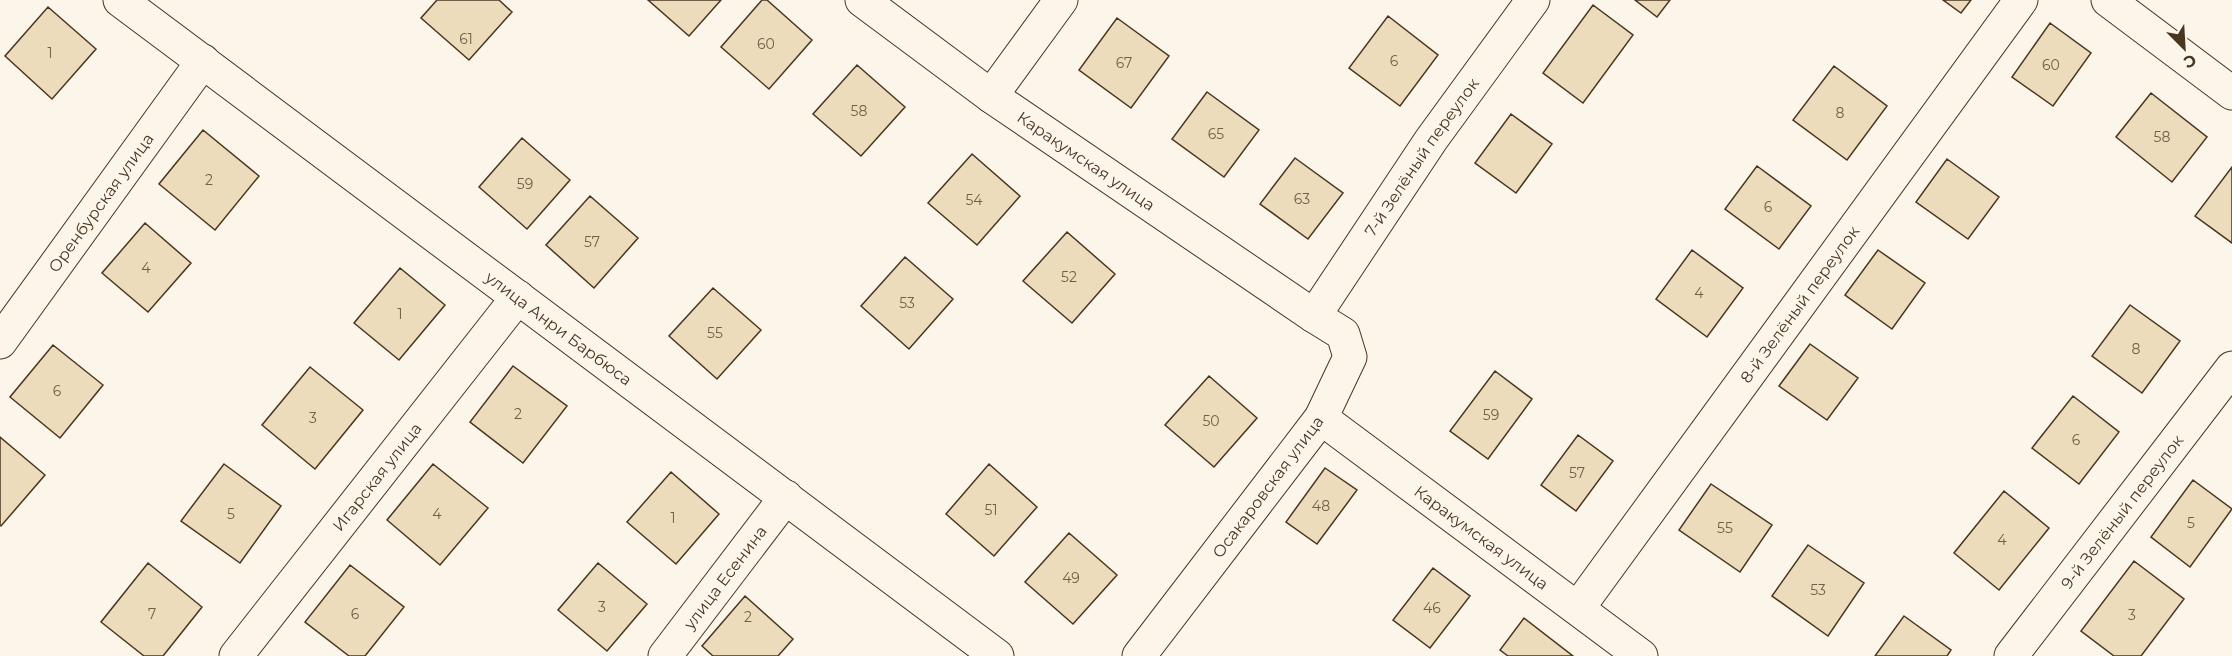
<svg xmlns="http://www.w3.org/2000/svg" width="2232" height="656" viewBox="0 0 2232 656" font-family="Montserrat,sans-serif">
  <rect width="100%" height="100%" fill="#fbf6e9"/>
  <!-- building -->
  <path fill="#ecdcbc" stroke="#4a3520" stroke-width="1.5" d="M437,0H499L512,12L469,60L421,18Z
    M648,0H721L689,36Z
    M762,0H767L812,40L769,89L721,47Z
    M1635,0H1670L1657,17Z
    M1943,0H1971L1961,13Z
    M1593,5L1633,35L1583,103L1543,73Z
    M48,7L96,49L52,99L5,56Z
    M1388,16L1438,55L1400,106L1349,68Z
    M1117,18L1169,56L1131,108L1079,70Z
    M2050,23L2091,53L2053,106L2012,77Z
    M857,65L905,107L861,156L813,114Z
    M1834,66L1887,106L1847,160L1793,120Z
    M1207,92L1259,130L1224,177L1172,139Z
    M2151,93L2207,137L2172,182L2116,137Z
    M1511,114L1552,144L1516,193L1475,163Z
    M203,130L259,176L215,230L159,184Z
    M522,138L570,180L527,229L479,187Z
    M972,154L1020,196L977,245L928,203Z
    M1295,158L1343,193L1308,239L1260,204Z
    M1947,159L1999,197L1968,239L1916,202Z
    M1757,166L1811,206L1779,249L1725,209Z
    M2232,167V243L2195,216Z
    M590,196L638,238L594,288L546,245Z
    M145,223L191,263L148,312L102,273Z
    M1067,232L1115,274L1072,323L1023,281Z
    M1692,250L1743,288L1707,337L1656,299Z
    M1878,250L1925,283L1892,329L1845,295Z
    M905,257L953,299L909,349L861,306Z
    M400,268L445,305L399,360L354,323Z
    M713,288L761,330L717,379L669,336Z
    M2130,305L2180,341L2142,393L2092,356Z
    M1810,344L1858,378L1827,420L1779,386Z
    M53,345L103,385L60,438L10,397Z
    M513,366L567,406L523,463L470,422Z
    M310,367L363,410L315,469L262,425Z
    M1495,371L1532,399L1488,459L1450,431Z
    M1209,376L1257,418L1214,467L1165,425Z
    M2073,396L2119,432L2079,484L2032,448Z
    M1578,435L1613,461L1576,511L1541,485Z
    M0,437L45,475L1,526L0,525Z
    M224,464L281,506L240,563L181,521Z
    M433,464L488,508L440,565L387,520Z
    M989,464L1037,507L994,556L946,514Z
    M1325,468L1357,490L1317,544L1286,522Z
    M671,472L719,514L676,564L627,522Z
    M2193,480L2232,509L2190,567L2151,537Z
    M1711,484L1772,525L1740,572L1679,530Z
    M2004,491L2049,528L1999,590L1954,553Z
    M1069,533L1117,575L1073,624L1025,582Z
    M1808,545L1864,583L1828,636L1772,596Z
    M2134,561L2184,599L2141,656H2114L2081,631Z
    M148,563L202,607L163,656H144L101,622Z
    M598,563L647,604L607,651L558,610Z
    M350,565L404,607L365,656H349L305,622Z
    M1433,568L1470,596L1430,648L1393,620Z
    M745,596L793,639L778,656H713L702,646Z
    M1904,616L1951,650L1947,656H1875Z
    M1524,618L1573,656H1508L1500,650Z"/>
  <g fill="none" stroke-linecap="round" stroke-linejoin="round">
    <!-- minor casing -->
    <g stroke="#4a3520" stroke-width="35">
      <g id="minor">
        <path id="s1" d="M120,0L997,656"/>
        <path id="s2" d="M862,0L991,96L1314,316L1343,334L1350,357L1321,418L1139,656"/>
        <path d="M2108,0L2232,93"/>
        <path d="M991,96L1061,0"/>
        <path id="s3" d="M1314,316L1431,140L1533,0"/>
        <path id="s4" d="M0,342L203,61"/>
        <path id="s5" d="M1321,418L1641,656"/>
        <path id="s6" d="M1578,608L2021,0"/>
        <path id="s7" d="M236,656L518,297"/>
        <path id="s8" d="M665,656L786,497"/>
        <path id="s9" d="M2011,656L2232,368"/>
      </g>
    </g>
    <!-- minor -->
    <use href="#minor" stroke="#fbf6e9" stroke-width="33"/>
  </g>
  <g text-anchor="middle" dominant-baseline="central" stroke-width="4.5" stroke-linejoin="round" paint-order="stroke">
    <!-- number labels -->
    <g font-size="14" fill="#725f47">
      <text x="466" y="39">61</text>
      <text x="766" y="44">60</text>
      <text x="50" y="53">1</text>
      <text x="1394" y="61">6</text>
      <text x="1124" y="63">67</text>
      <text x="2051" y="65">60</text>
      <text x="859" y="111">58</text>
      <text x="1840" y="113">8</text>
      <text x="1216" y="134">65</text>
      <text x="2162" y="137">58</text>
      <text x="209" y="180">2</text>
      <text x="525" y="184">59</text>
      <text x="1302" y="199">63</text>
      <text x="974" y="200">54</text>
      <text x="1768" y="207">6</text>
      <text x="592" y="242">57</text>
      <text x="146" y="268">4</text>
      <text x="1069" y="277">52</text>
      <text x="1699" y="293">4</text>
      <text x="907" y="303">53</text>
      <text x="400" y="314">1</text>
      <text x="715" y="333">55</text>
      <text x="2136" y="349">8</text>
      <text x="57" y="391">6</text>
      <text x="518" y="414">2</text>
      <text x="1491" y="415">59</text>
      <text x="313" y="418">3</text>
      <text x="1211" y="421">50</text>
      <text x="2076" y="440">6</text>
      <text x="1577" y="473">57</text>
      <text x="1321" y="506">48</text>
      <text x="991" y="510">51</text>
      <text x="231" y="514">5</text>
      <text x="437" y="514">4</text>
      <text x="673" y="518">1</text>
      <text x="2191" y="523">5</text>
      <text x="1725" y="528">55</text>
      <text x="2002" y="540">4</text>
      <text x="1071" y="578">49</text>
      <text x="1818" y="590">53</text>
      <text x="602" y="607">3</text>
      <text x="1432" y="608">46</text>
      <text x="152" y="614">7</text>
      <text x="355" y="614">6</text>
      <text x="2132" y="615">3</text>
      <text x="748" y="617">2</text>
    </g>
    <!-- street labels -->
    <g font-size="16" fill="#4a3520" stroke="#fbf6e9">
      <text stroke="none"><textPath href="#s3" startOffset="192">7-й Зелёный переулок</textPath></text>
      <text stroke="none"><textPath href="#s2" startOffset="276">Каракумская улица</textPath></text>
      <text stroke="none"><textPath href="#s4" startOffset="172">Оренбурская улица</textPath></text>
      <text stroke="none"><textPath href="#s6" startOffset="376">8-й Зелёный переулок</textPath></text>
      <text stroke="none"><textPath href="#s1" startOffset="548">улица Анри Барбюса</textPath></text>
      <text stroke="none"><textPath href="#s7" startOffset="228">Игарская улица</textPath></text>
      <text transform="translate(1268 487) rotate(-53)">Осакаровская улица</text>
      <text stroke="none"><textPath href="#s9" startOffset="182">9-й Зелёный переулок</textPath></text>
      <text stroke="none"><textPath href="#s5" startOffset="200">Каракумская улица</textPath></text>
      <text stroke="none"><textPath href="#s8" startOffset="99">улица Есенина</textPath></text>
    </g>
  </g>
  <!-- north arrow -->
  <g transform="translate(2184 48) rotate(156)" stroke="#fbf6e9" stroke-width="4.5" paint-order="stroke">
  <path d="M0-4.5L10 22L0 15L-10 22Z" fill="#4a3520"/>
  <text y="-9" font-size="16" font-weight="bold" text-anchor="middle" fill="#4a3520">С</text>
  </g>
</svg>
